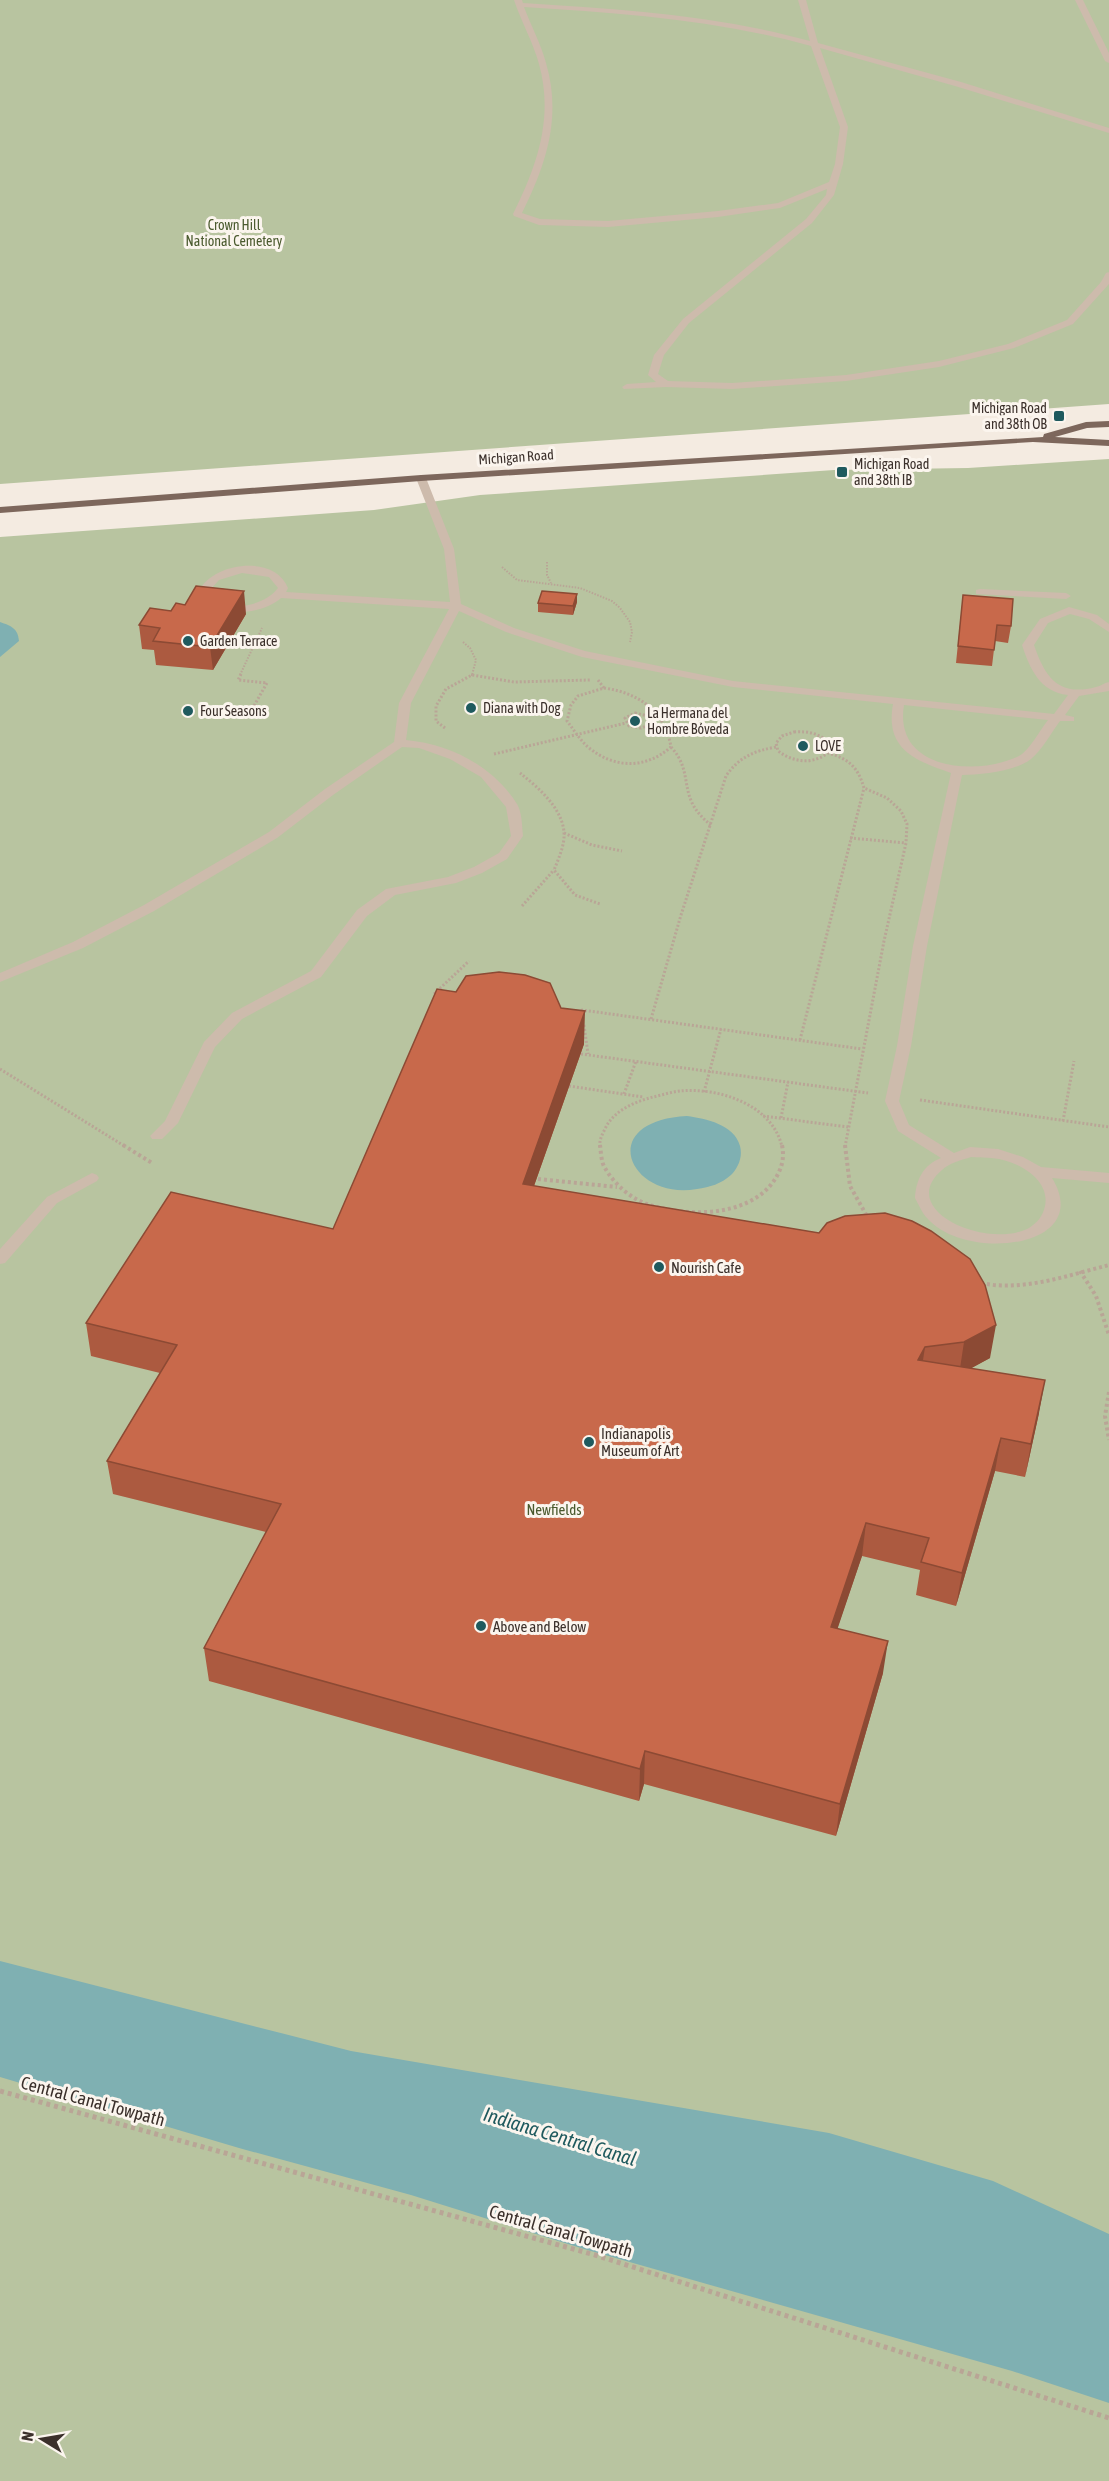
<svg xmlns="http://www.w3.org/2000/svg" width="1109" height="2481" viewBox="0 0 1109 2481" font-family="'Asap Condensed',sans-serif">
  <rect width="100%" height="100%" fill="#f4ebe1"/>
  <!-- green -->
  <path fill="#b8c4a0" d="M0,0H1109V404L0,484Z
    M1109,459V2481H0V537L374,510L480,495L834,470L968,468Z"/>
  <!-- water -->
  <path fill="#7fb0b2" d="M0,622C11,626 18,628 19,641L0,657Z
    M687,1116C706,1119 734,1124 740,1146C743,1157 738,1168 731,1175C721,1184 710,1187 697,1189C629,1201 594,1121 687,1116Z
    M0,1961L351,2051L829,2133L993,2181L1109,2234V2403L1012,2371L584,2249L411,2195L239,2148L0,2077Z"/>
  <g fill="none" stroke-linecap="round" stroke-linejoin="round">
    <!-- path-far3 -->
    <path stroke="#b9a596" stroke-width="2" stroke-dasharray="1.5 1.5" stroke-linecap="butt" d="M547,562V575L551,583
      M502,567L517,580L580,588L612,601L620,608L630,622L632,632L630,642
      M463,642L470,648L476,660L472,675
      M240,675L262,628
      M471,675H474"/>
    <!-- path-far2 -->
    <path stroke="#b9a596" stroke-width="3" stroke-dasharray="2 2" stroke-linecap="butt" d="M241,674L238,680L267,683L247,718
      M598,680L604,688
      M604,688C639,693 665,711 671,747C646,769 614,769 588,747C580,740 574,730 567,721L571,705L578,696Z
      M635,713L652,717V724L641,728L629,726L625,718Z
      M445,728L436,721V706L446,689L472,675L514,682L590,680
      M794,732C808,731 819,733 829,743L830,751C815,765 794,763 778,751L776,743L782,736Z
      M671,747C696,774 675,797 711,825
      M494,754L626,723
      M520,773C539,788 566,811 564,838C563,849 558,860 554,870L575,895L600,904
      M564,833L592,845L622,851
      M850,838L906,843
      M522,906L554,870
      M434,994L469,961
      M583,1015L582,1010L862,1049
      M651,1019L681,915L726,776C739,757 754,751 776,747
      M584,1025L588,1054
      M800,1040L864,788C858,767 849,759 828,753
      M581,1054L868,1093
      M0,1069L126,1147
      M569,1086L643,1097
      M704,1092L721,1029
      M624,1094L636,1061
      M920,1100L1109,1127
      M763,1116L848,1127
      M781,1118L788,1082
      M1063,1121L1074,1061
      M600,1147C599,1140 602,1135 605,1129C613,1111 634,1102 653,1097C662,1095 671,1092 680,1091C719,1087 773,1105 782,1147
      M845,1147L884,941L906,843L907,824L901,811L887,798L864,788"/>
    <!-- path-far1 -->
    <path stroke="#b9a596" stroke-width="4" stroke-dasharray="3 3" stroke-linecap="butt" d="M123,1145L152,1163
      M600,1145C601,1152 601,1162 605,1168C614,1184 632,1200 650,1205C691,1218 758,1217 779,1172C783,1163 784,1155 782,1145
      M845,1145L850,1186L868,1218
      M538,1179L617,1187
      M1080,1271L1096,1296L1109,1335
      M981,1283C1023,1292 1069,1275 1109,1265
      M1109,1392L1105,1416L1109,1440"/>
    <!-- path -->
    <path stroke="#b9a596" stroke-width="5" stroke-dasharray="4 4" stroke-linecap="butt" d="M0,2091L595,2255L1109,2418"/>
    <!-- service -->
    <path fill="#cdbbac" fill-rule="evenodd" d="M514,0H522L523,3C619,9 716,15 810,41L798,0H806L818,43L961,82L1109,128V133L955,86L820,48L848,127L843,164L834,195L812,223L689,323L664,355L658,374L668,381L732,383L846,375L939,361L1008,344L1067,320L1101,282L1106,273L1109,272V284L1073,324L1014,348L939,367L846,381L732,389L666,387L624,389L622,387L627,384L656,382L648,375L654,355L683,319L806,219L826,195L827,189L780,208L718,217L608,227L539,225L514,216L513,214C537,166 554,118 539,64C533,42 521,21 514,0ZM524,7C621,13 718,20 811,46L840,127L835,164L829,182L778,203L718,211L608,221L540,219L522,213C546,165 562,117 546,63C541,44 531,26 524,7Z
      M1075,0H1083L1109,53V63L1105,61Z
      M421,475L426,478L454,549L461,604L514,628L585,651L733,681L1054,714L1068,695C1040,692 1030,669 1022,645L1040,619L1069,607L1097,615L1109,624V632L1089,619L1070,614L1048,623L1034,645C1045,677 1058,697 1096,687C1101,686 1104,683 1109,682V691L1079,696L1065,715L1074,717V721H1060C1051,733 1042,750 1031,759C1016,771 981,775 962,775L927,946L911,1046L899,1101L909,1125L954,1153L970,1147L998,1149L1023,1157L1041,1167L1109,1173V1183L1052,1178C1095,1248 966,1263 927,1218C922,1213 919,1205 915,1198C916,1180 923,1165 941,1158L898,1131L885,1101L897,1046L913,946L951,773C914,760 885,749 893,704L733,687L582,657L506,632L459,611L411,703L406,740C450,744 493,766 517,804C522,812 522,826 523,836L507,859L482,873L456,883L395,895L367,916L321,977L242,1019L215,1047L178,1123L162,1139H152L150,1136L165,1121L204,1042L232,1013L311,971L357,910L386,889L448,877L474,867L499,853L511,836L506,807L481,777L450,759L419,748L402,747L333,795L277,838L154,911L83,948L0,982V973L73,942L144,905L269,832L325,789L394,742L399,703L449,609L281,598C260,616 213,620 199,591C213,562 275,554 288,588L286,592L450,602L444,549L416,478ZM242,573L269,577L278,588C264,607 223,615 209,591L219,580ZM904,705L1048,720C1040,730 1030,750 1019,756C976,777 893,770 904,705ZM971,1157C982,1158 993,1157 1003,1160C1024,1165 1050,1182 1045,1206C1043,1216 1037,1223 1029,1228C987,1250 895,1210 942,1170C949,1163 962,1160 971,1157Z
      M980,589L1066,593L1071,596L1066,599L976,594V590Z
      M92,1173L97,1175L99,1178L97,1181L57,1203L5,1263L0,1264V1249L47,1197Z"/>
    <!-- primary -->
    <path fill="#7d675c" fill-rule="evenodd" d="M1109,421V427L1087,428L1055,437L1109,440V446L1033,442L421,481L0,513V507L421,475L1043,437L1044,434L1086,422Z"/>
  </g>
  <!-- wall -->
  <path fill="#ac5a40" d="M963,595L1011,626L1008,643L995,641L992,666L956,663Z
    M577,602L573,615L538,612V603Z
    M171,611L246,614L213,670L156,665L154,650L142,649L139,625Z
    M456,992L561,1008L584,1044L534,1186L819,1233L990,1358L971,1368L1039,1413L1025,1477L995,1471L956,1606L916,1595L920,1570L862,1556L837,1629L883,1673L836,1836L644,1784L639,1801L209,1681L204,1648L266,1532L113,1494L107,1461L160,1373L91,1356L86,1323L333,1229Z"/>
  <!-- shaded-wall -->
  <path fill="#8c4a34" d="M244,591L246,614L213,670L210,647Z
    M577,594V602L573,615V606Z
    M585,1011L584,1044L523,1217V1184Z
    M996,1325L990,1358L959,1375L964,1342Z
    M925,1347L920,1380L918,1360Z
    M1045,1380L1039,1413L1025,1477L1031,1444Z
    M1001,1438L995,1471L956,1606L962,1573Z
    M866,1523L862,1556L827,1660L831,1627Z
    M888,1641L883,1673L836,1836L840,1804Z
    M645,1751L644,1784L639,1801L640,1769Z"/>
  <!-- building -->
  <path fill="#c8694b" stroke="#8c4a34" stroke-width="1.5" d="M196,586L244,591L210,647L153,641L160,628L139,625L150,608L171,611L176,603L185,605Z
    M542,591L577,594L573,606L538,603Z
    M963,595L1013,599L1011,626L997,625L994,650L958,646Z
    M499,972L525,975L550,983L561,1008L585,1011L523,1184L819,1233L827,1223L845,1216L885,1213L912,1221L931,1231L970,1259L985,1285L996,1325L964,1342L925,1347L918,1360L1045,1380L1031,1444L1001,1438L962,1573L921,1562L929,1538L866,1523L831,1627L888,1641L840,1804L645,1751L640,1769L204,1648L281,1504L107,1461L177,1345L86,1323L171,1192L333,1229L437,989L456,992L466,976Z"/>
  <!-- markers -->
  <g fill="#1f5a5e" stroke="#fbf5ee" stroke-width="2">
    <rect x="1053" y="410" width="12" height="12" rx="3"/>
    <rect x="836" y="466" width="12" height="12" rx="3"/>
    <circle cx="188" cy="641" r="6"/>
    <circle cx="471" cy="708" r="6"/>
    <circle cx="188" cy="711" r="6"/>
    <circle cx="635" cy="721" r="6"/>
    <circle cx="803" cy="746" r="6"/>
    <circle cx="659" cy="1267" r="6"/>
    <circle cx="589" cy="1442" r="6"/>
    <circle cx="481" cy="1626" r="6"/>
  </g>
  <g text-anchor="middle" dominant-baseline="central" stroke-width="6" stroke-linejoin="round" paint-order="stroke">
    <!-- far-park labels -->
    <g font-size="14" fill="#4a5a2e" stroke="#fbf5ee">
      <text x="234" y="225">Crown Hill<tspan x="234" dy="16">National Cemetery</tspan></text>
    </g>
    <!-- far-poi labels -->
    <g font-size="14" fill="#3b302b" stroke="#fbf5ee" text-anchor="start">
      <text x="1047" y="408" text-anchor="end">Michigan Road<tspan x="1047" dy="16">and 38th OB</tspan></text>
      <text x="854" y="464">Michigan Road<tspan x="854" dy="16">and 38th IB</tspan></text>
      <text x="200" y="641">Garden Terrace</text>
      <text x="483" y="708">Diana with Dog</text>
      <text x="200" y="711">Four Seasons</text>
      <text x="647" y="713">La Hermana del<tspan x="647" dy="16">Hombre Bóveda</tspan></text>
      <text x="815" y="746">LOVE</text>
    </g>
    <!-- far-street labels -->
    <g font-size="14" fill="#3b302b" stroke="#fbf5ee">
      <text transform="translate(516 457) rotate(-4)">Michigan Road</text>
    </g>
    <!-- poi labels -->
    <g font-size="15" fill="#3b302b" stroke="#fbf5ee" text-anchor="start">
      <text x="671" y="1267">Nourish Cafe</text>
      <text x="601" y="1433">Indianapolis<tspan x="601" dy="17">Museum of Art</tspan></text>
      <text x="493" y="1626">Above and Below</text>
    </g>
    <!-- park labels -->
    <g font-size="15" fill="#4a5a2e" stroke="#fbf5ee">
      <text x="554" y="1509">Newfields</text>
    </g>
    <!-- near-street labels -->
    <g font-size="18" fill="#3b302b" stroke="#fbf5ee">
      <text transform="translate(93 2101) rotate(15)">Central Canal Towpath</text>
      <text transform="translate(561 2231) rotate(16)">Central Canal Towpath</text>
    </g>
    <!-- near-water labels -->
    <g font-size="20" font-style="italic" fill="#1f5a5e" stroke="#fbf5ee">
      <text transform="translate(560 2136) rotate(17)">Indiana Central Canal</text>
    </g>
  </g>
  <!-- north arrow -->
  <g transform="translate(42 2439) rotate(281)" stroke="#fbf5ee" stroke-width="4.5" paint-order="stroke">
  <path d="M0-4.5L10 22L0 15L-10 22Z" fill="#3b302b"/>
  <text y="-9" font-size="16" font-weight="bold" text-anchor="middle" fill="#3b302b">N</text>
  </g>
</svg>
